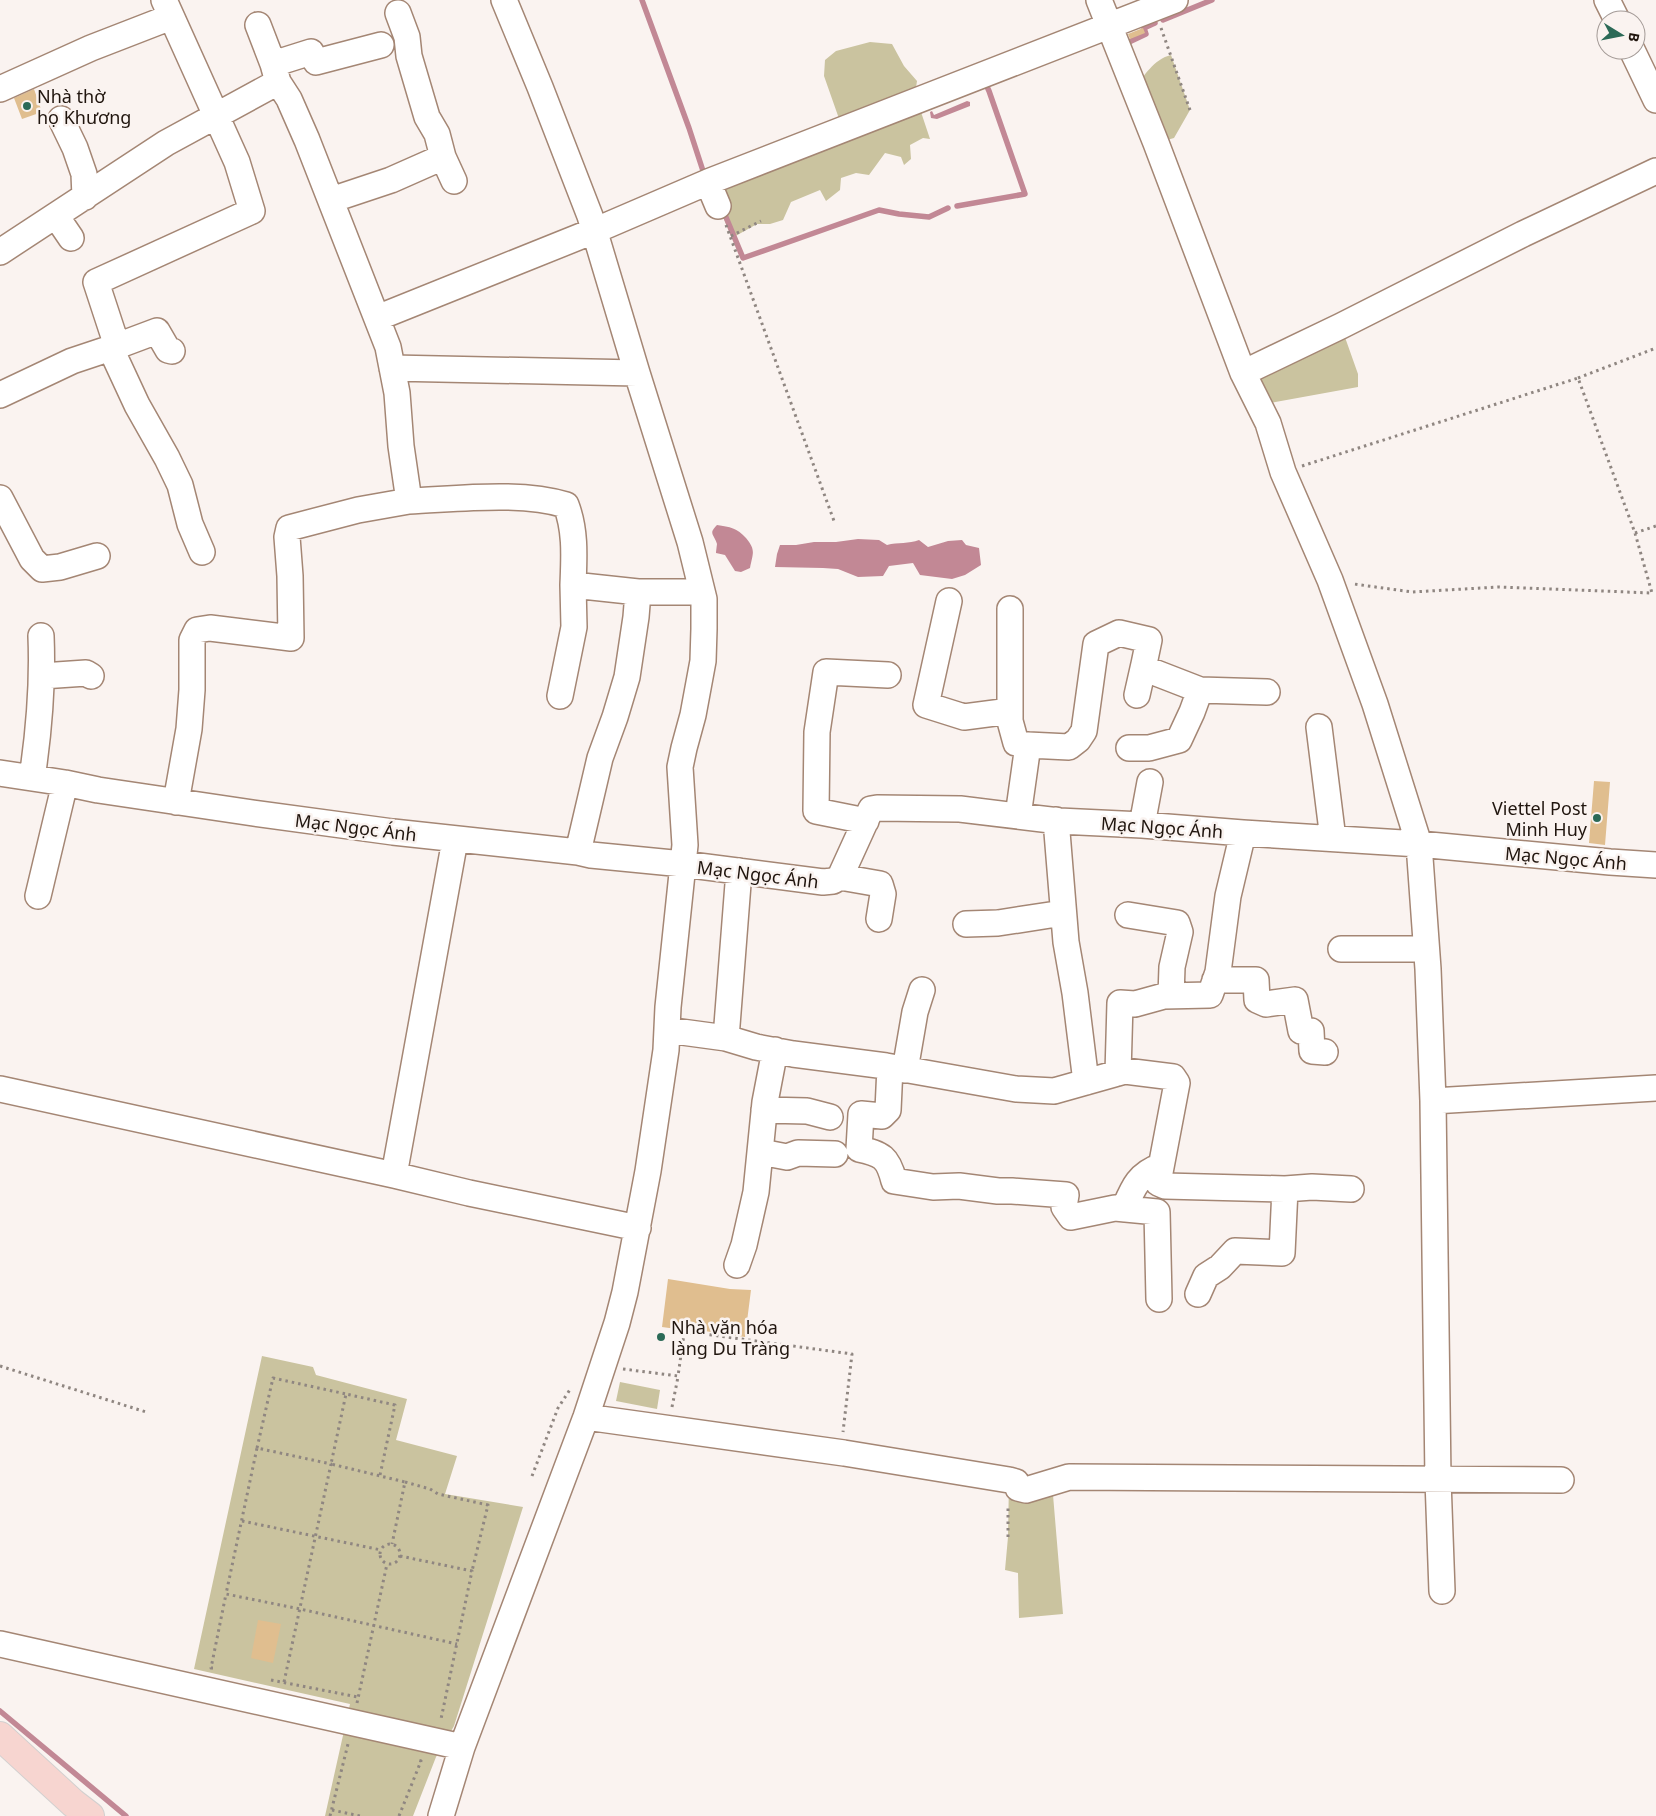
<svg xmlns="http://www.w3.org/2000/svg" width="1656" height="1816" viewBox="0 0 1656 1816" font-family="'Noto Sans',sans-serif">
  <rect width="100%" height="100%" fill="#faf3f0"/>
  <!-- green -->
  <path fill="#cac39f" d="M870,42L892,44L904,66L917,81L915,94L930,139L923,138L910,145L911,159L904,165L901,157L885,153L869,175L856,173L841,178L840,190L826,201L820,190L791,202L783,220L770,224H757L732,238L708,182L843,130L824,76L825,60L836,51Z
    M1171,55L1190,110L1174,138L1156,143L1134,89C1144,76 1154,59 1171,55Z
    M1341,326L1358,374V387L1259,405L1243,373Z
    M262,1356L313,1367L316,1375L407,1399L396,1440L457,1456L445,1494L523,1507L454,1726L436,1757L413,1816H325L350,1704L194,1669Z
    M620,1382L660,1390L657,1409L616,1401Z
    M1009,1480L1052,1483L1063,1614L1019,1618L1018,1573L1005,1570L1008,1537Z"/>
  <!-- water -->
  <path fill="#c28895" d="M967,101L970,102V106L937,119L931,118L930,112L932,111L934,115Z
    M717,525C730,527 737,528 746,538C756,550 753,553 750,568L741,572L735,571L725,555L716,553C716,552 717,544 717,544C714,534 708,534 717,525Z
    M858,539L879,540L887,545C898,542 909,544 919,540L928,547L948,541L962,540L966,545L979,548L981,565L965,575L952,579L920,575L913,563L889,566L883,576L858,577L838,569L823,568L775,567L777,554L780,545H796L814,542H836Z"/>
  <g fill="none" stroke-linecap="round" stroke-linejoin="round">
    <!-- stream -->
    <path stroke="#c28895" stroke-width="5.5" d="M642,0L689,128L705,177
      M1163,20L1212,0
      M1127,43L1146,34L1144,28L1155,23
      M957,206L1025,194L989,91L984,80
      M723,210L743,258L879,210L899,214L929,217L948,208
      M0,1711L126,1816"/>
  </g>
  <!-- building -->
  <path fill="#e0be8f" d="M1143,28L1145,33L1130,39L1128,34Z
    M34,89L42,112L22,119L14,98Z
    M1594,781L1610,782L1605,845L1589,843Z
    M668,1279L730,1289L751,1290L745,1337L684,1328V1330L662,1327Z
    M258,1620L281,1624L273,1663L251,1658Z"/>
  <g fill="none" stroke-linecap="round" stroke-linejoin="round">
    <!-- minor casing -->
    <g stroke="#a48674" stroke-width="28">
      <path id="minor" d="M1099,0L1156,143L1243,373L1268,423L1283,472L1330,580L1375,704L1419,844L1428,969L1433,1101L1438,1480L1442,1591
        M1607,0L1617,20
        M258,25L273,64
        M1632,50L1656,100
        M278,82L273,64L311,52L316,62L381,45
        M0,89L91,48L171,17
        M61,119L75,148L84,174L85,197
        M443,157L454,181
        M708,182L718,206
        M331,200L391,180L443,157L437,134L427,117L409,56L407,37L398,13
        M56,216L71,238
        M0,252L166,143L278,82L289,99L307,140L388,347L397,393L401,446L409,501L358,510L289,528L287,537L290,576L291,638L210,628L197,630L192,640V690L189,729L176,802
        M377,318L601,228L708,182L1175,0
        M117,346L157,331L168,350L172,351
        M111,349L137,405L167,458L180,485L190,524L202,552
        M392,368L637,373
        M1243,373L1341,326L1523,234L1656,171
        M0,395L72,361L117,346L96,282L252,211L237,162L164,0
        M0,498L32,559L42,569L60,567L97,556
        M409,501C457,499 520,491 566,505C576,531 574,558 573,585L638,592L636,617L627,677L615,717L600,758L578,852
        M638,592H702
        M949,601L926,705L964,717L1010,711
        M1010,609V721L1016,743L1028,745
        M42,676L86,673L91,676
        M1200,690L1267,692
        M1137,695L1144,664
        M560,696L574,627L573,585
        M1319,727L1333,839
        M0,773L65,783L98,790L253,813L393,832L578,852L591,855L683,864L823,882L833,881L840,877L871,809L877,808L960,809L1059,821L1142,825L1243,833L1419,844L1610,862L1656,865
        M32,778C39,731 43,684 41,636
        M1018,816L1028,745L1069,747L1078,740L1084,731L1096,644L1119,633L1149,640L1144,664L1151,671L1200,690L1192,712L1179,740L1149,748H1129
        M1056,820L1066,942L1075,993L1086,1082
        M866,821L816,811L817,732L826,672L888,675
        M1142,825L1150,782
        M840,877L880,884L883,894L879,919
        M38,896L65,783
        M1128,915L1177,923L1180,932L1172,967L1171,996
        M966,924L998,923L1063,913
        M1341,949H1426
        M1215,980H1256L1257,1000L1266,1004L1295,1000L1301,1031H1311L1312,1051L1325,1052
        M667,1030L726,1038L756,1047L793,1054L886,1066L1016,1089L1054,1091L1125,1071L1173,1077L1177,1083L1158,1183L1165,1186L1285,1189L1282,1253L1235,1251L1220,1267L1206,1276L1198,1294
        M726,1038L739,871
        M890,1067L888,1110L882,1116L861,1114L859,1149C882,1154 888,1157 894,1181L933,1187L959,1186L998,1191H1012L1066,1195L1064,1207L1071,1217L1115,1208L1157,1212L1159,1299
        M905,1070L915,1012L922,990
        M1118,1073L1120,1003L1135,1004L1164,996L1210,995L1218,972L1228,896L1243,833
        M0,1089L394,1175L469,1193L638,1228
        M1433,1101L1656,1088
        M764,1110L807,1111L830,1117
        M761,1152L787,1157L798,1153L835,1154
        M394,1175L455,840
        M1285,1189L1312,1187L1351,1189
        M1124,1209C1133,1188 1138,1174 1161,1166
        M737,1265L744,1245L756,1192L765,1102L775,1050
        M586,1417L844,1453L1009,1480L1016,1482L1018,1488L1026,1490L1069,1477L1561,1480
        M0,1644L462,1747
        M441,1816L462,1747L586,1417L617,1323L625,1292L648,1171L666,1050L668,1007L685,845L680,767L684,748L693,715L703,661L704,629V599L690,542L637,373L590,216L540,87L504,0"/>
    </g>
    <!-- major casing -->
    <g stroke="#d2d0cf" stroke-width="30">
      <path id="major" d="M0,1736L73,1803L90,1816"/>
    </g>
    <!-- path -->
    <path stroke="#8f8681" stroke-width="3" stroke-dasharray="2.5 4" stroke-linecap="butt" d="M1161,28L1190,110
      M726,225L834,521
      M731,236L761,221
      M1578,378L1656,348
      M1302,466L1578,378L1635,533L1652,593L1499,587L1412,592L1354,584
      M1635,533L1656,526
      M0,1366L146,1412
      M623,1369L678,1376L684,1334L697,1333L852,1354L843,1432
      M672,1407L678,1377
      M257,1448L273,1378L346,1394
      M380,1475L395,1405L346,1394L331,1464L405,1482L392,1544
      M532,1476L558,1408L571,1388
      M405,1482L430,1489L438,1494L488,1505L472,1571
      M242,1521L381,1550
      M1008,1537V1506
      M380 1554a10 10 0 1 1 20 0a10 10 0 1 1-20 0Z
      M400,1556L472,1571L441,1719L439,1718
      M213,1668H211L226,1594
      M271,1680L358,1697
      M284,1682L331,1464L257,1448L226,1594L300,1609L457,1644
      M357,1703L387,1564
      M332,1810L360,1816
      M330,1816L348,1744
      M399,1816L421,1761L418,1760"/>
    <!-- minor -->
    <use href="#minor" stroke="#fff" stroke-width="25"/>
    <!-- major -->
    <use href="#major" stroke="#f7d5d0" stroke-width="28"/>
  </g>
  <!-- markers -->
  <g fill="#2b6a57" stroke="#faf3f0" stroke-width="2">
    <circle cx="27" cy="106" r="5"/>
    <circle cx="1597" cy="818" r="5"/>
    <circle cx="661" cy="1337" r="5"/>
  </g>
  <g text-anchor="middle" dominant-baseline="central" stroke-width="5" stroke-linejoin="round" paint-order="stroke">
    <!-- poi labels -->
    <g font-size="18" fill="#20150e" stroke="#faf3f0" text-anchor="start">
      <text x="37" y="96">Nhà thờ<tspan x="37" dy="21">họ Khương</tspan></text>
      <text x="1587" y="808" text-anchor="end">Viettel Post<tspan x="1587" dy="21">Minh Huy</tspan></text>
      <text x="671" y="1327">Nhà văn hóa<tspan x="671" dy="21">làng Du Tràng</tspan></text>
    </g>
    <!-- street labels -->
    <g font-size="18" fill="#20150e" stroke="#faf3f0">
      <text transform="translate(356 827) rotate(7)">Mạc Ngọc Ánh</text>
      <text transform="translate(1162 827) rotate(4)">Mạc Ngọc Ánh</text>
      <text transform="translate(1566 858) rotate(5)">Mạc Ngọc Ánh</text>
      <text transform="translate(758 874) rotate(7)">Mạc Ngọc Ánh</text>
    </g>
  </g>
  <!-- north arrow -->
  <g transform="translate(1621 35) rotate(100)"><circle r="24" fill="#faf3f0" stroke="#a39a96"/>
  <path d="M0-4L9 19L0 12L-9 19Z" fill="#2b6a57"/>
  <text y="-8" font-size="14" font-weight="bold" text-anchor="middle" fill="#20150e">B</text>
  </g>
</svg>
